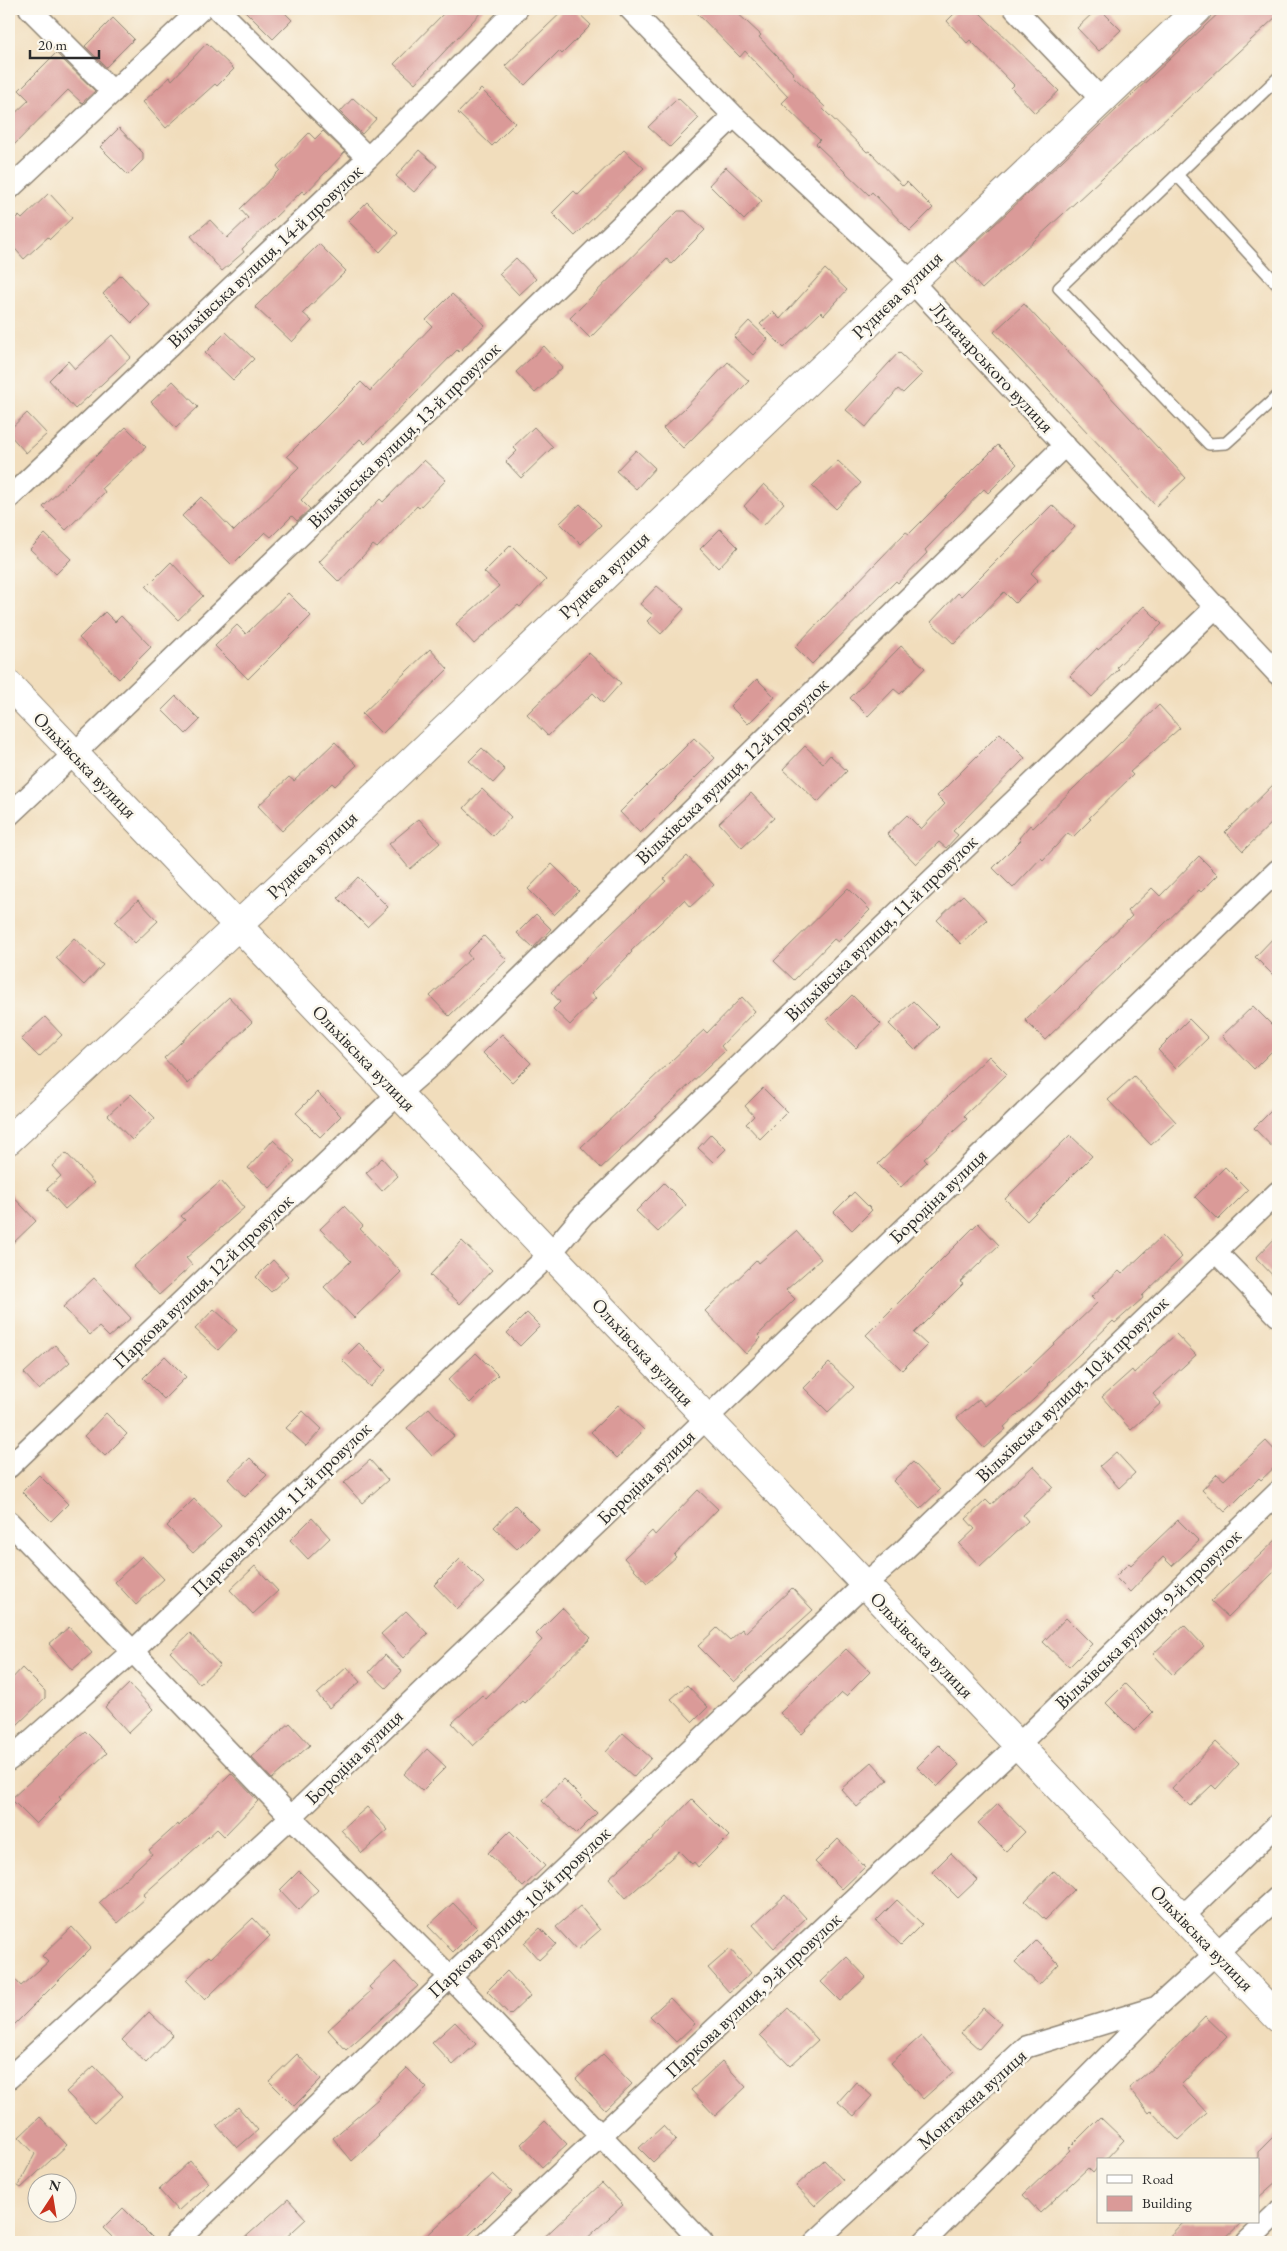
<svg xmlns="http://www.w3.org/2000/svg" width="1287" height="2251" viewBox="0 0 1287 2251" font-family="'EB Garamond',serif">
  <rect width="100%" height="100%" fill="#fbf7ec"/>
  <filter id="ink" filterUnits="userSpaceOnUse"><feTurbulence type="fractalNoise" baseFrequency=".02" numOctaves="2"/><feDisplacementMap in="SourceGraphic" scale="10" xChannelSelector="R" yChannelSelector="G"/><feConvolveMatrix kernelMatrix="1 2 1 2 8 2 1 2 1" color-interpolation-filters="sRGB"/></filter>
  <filter id="wash" filterUnits="userSpaceOnUse"><feTurbulence type="fractalNoise" baseFrequency=".0096" numOctaves="4" result="noise"/><feDisplacementMap in="SourceGraphic" scale="20" xChannelSelector="R" yChannelSelector="G"/><feGaussianBlur stdDeviation="1.12" result="paint"/><feColorMatrix in="noise" values="0 0 0 0 0 0 0 0 0 0 0 0 0 0 0 0 0 1.4 0 .05"/><feComposite in="paint" operator="in"/></filter>
  <g filter="url(#wash)">
    <rect width="100%" height="100%" fill="#f1ddbc"/>
    <g id="blocks">
      <!-- building -->
      <path fill="#da9a98" d="M243,9H281L292,20L273,39Z
        M448,9H484L415,83L394,64Z
        M565,9H574L591,25L562,54L559,51L525,85L505,66Z
        M693,9H733L761,35L759,37L794,74L792,75L825,107L823,109L867,152L869,151L903,186L907,182L933,208L910,231L872,192L869,195L816,144L820,140L782,103L788,97L745,51L740,57Z
        M959,9H976L1059,91L1035,113L1011,88L1014,85L970,40L967,43L947,21Z
        M1097,9H1100L1121,30L1099,51L1077,28Z
        M1223,9H1278V15L982,289L956,261Z
        M113,18L134,39L106,67L85,46Z
        M207,43L234,69L217,86L215,84L166,128L143,102L170,77L172,80Z
        M56,53L95,91L82,103L68,90L9,150V119L29,100L19,90Z
        M481,89L515,123L492,146L458,113Z
        M353,98L376,119L362,134L340,112Z
        M678,98L699,118L670,147L648,127Z
        M119,128L143,153V160L128,175L100,147Z
        M323,131L345,152L305,194L302,191L242,249L244,252L222,271L191,236L210,220L227,238L248,218L240,209L280,170L277,166L309,133L315,139Z
        M419,150L437,166L414,192L396,176Z
        M624,150L644,168L575,236L552,213L574,191L578,195Z
        M726,167L762,201L744,220L709,185Z
        M49,193L72,218L50,239L48,237L24,259L9,242V225L19,216L22,219Z
        M367,202L398,233L380,252L348,221Z
        M678,211H685L705,230L671,264L667,259L590,338L570,318Z
        M319,244L346,271L303,313L312,321L292,342L255,307Z
        M516,258L536,279L519,295L499,274Z
        M825,269L847,290L824,315L821,312L784,348L760,324L773,312L780,319Z
        M121,275L150,305L132,323L103,294Z
        M452,294L485,325L459,352L457,350L365,444L360,439L301,500L310,509L297,521L292,516L271,537L265,532L232,565L182,516L201,497L234,531L299,467L287,456L361,382L370,391L432,326L426,320Z
        M1024,304L1186,478L1156,506L994,332Z
        M749,321L768,339L753,355L734,337Z
        M226,332L254,359L233,380L205,353Z
        M112,335L131,357L75,409L49,380L68,361L75,369Z
        M544,346L563,367L535,393L516,372Z
        M899,352L922,374L903,393L898,389L866,427L846,410Z
        M728,362L749,381L683,448L663,428L684,409Z
        M173,381L198,407L176,428L151,402Z
        M27,413L47,434L26,453L9,434V430Z
        M126,427L146,447L102,488L105,492L66,530L43,507Z
        M534,427L553,447L521,478L506,462L517,451L513,447Z
        M998,445L1017,464L988,493L984,489L925,550L927,553L898,583L896,581L812,664L795,647L906,532L909,534Z
        M636,450L655,468L636,489L616,471Z
        M424,460L446,480L419,508L417,506L377,548L373,545L339,582L319,562L380,499L383,502Z
        M838,461L861,483L836,509L812,486Z
        M764,484L784,503L764,525L744,506Z
        M580,504L601,525L581,544L560,523Z
        M1052,505L1075,527L1031,573L1038,580L1015,603L1004,592L954,644L931,622L958,593L961,596Z
        M720,529L738,547L718,568L700,549Z
        M45,534L71,559L56,574L30,549Z
        M511,545L546,580L520,607L518,605L474,644L456,624L499,586L484,572Z
        M171,562L203,596L178,620L146,587Z
        M657,586L684,609L661,634L647,621L653,615L640,604Z
        M288,593L311,616L248,679L215,646L237,625L246,634Z
        M1144,606L1162,624L1117,667L1119,669L1092,697L1070,676L1097,648L1098,650Z
        M105,612L115,622L121,616L151,647L119,679L79,638Z
        M901,646L925,668L900,694L894,689L868,716L850,698Z
        M430,649L448,669L382,734L362,714Z
        M589,653L621,683L603,703L593,693L548,736L527,714Z
        M757,679L775,697L748,724L730,706Z
        M176,696L200,720L186,734L162,710Z
        M1159,705L1180,728L1130,772L1133,775L1089,818L1091,819L1073,837L1068,833L1043,860L1041,858L1013,888L993,868L1021,840L1019,838L1030,825L1033,828Z
        M1000,733L1025,758L953,831L958,835L946,848L939,842L916,864L887,834L907,815L921,829L945,804L937,796Z
        M694,738L715,758L640,833L620,812Z
        M335,742L357,765L335,786L332,783L282,831L258,806L289,777L294,781Z
        M805,746L823,763L830,755L847,771L818,802L783,769Z
        M482,748L505,770L493,783L469,761Z
        M1278,780V817L1243,851L1225,832Z
        M482,789L511,817L493,836L464,808Z
        M751,793L774,818L742,848L719,823Z
        M419,819L440,843L410,869L389,844Z
        M687,856L714,885L690,907L684,900L631,951L632,952L591,994L596,998L570,1025L553,1009L560,1002L551,992L666,881L663,879Z
        M1199,856L1218,875L1201,892L1199,890L1045,1040L1025,1020L1132,916L1128,911L1152,888L1160,896Z
        M552,864L579,891L554,915L528,889Z
        M358,877L388,907L367,927L338,898Z
        M848,888L870,910L838,942L834,939L794,980L774,961Z
        M963,895L987,920L961,944L937,920Z
        M138,900L158,921L135,943L115,922Z
        M536,914L551,929L533,948L517,933Z
        M1278,933V980L1255,957Z
        M484,936L507,960L449,1016L430,996L471,958L467,953Z
        M74,938L103,965L84,985L56,958Z
        M852,995L881,1024L856,1048L827,1020Z
        M229,997L252,1022L188,1084L164,1058Z
        M742,997L755,1011L721,1046L725,1051L601,1168L581,1147L692,1041L704,1030L707,1033Z
        M913,1001L939,1027L915,1050L889,1024Z
        M1253,1006L1278,1031V1045L1254,1069L1222,1036Z
        M45,1017L62,1035L39,1057L21,1039Z
        M1189,1019L1208,1038L1176,1069L1158,1050Z
        M502,1034L531,1063L512,1082L483,1053Z
        M989,1056L1007,1074L964,1116L967,1119L924,1159L927,1162L901,1187L878,1164Z
        M1134,1076L1176,1122L1151,1145L1108,1100Z
        M763,1088L787,1112L760,1139L746,1124L754,1116L745,1106Z
        M317,1092L341,1116L320,1137L296,1113Z
        M131,1094L155,1118L132,1140L108,1115Z
        M1278,1104V1153L1254,1128Z
        M711,1134L726,1149L713,1162L698,1148Z
        M1070,1135L1092,1156L1027,1221L1005,1199Z
        M273,1140L295,1161L270,1188L248,1168Z
        M66,1153L94,1183L65,1209L47,1189L61,1176L52,1166Z
        M382,1158L398,1176L382,1191L366,1173Z
        M1225,1167L1248,1190L1218,1220L1195,1197Z
        M221,1181L244,1208L186,1258L192,1265L159,1295L133,1267L185,1220L181,1216Z
        M664,1183L686,1205L658,1232L636,1211Z
        M9,1192L36,1221L9,1247Z
        M854,1192L872,1210L852,1230L834,1212Z
        M344,1206L363,1226L360,1229L401,1272L354,1318L324,1287L351,1261L320,1229Z
        M978,1223L999,1245L960,1282L963,1284L914,1333L927,1345L902,1370L866,1335Z
        M796,1231L821,1259L786,1290L795,1299L758,1335L761,1338L746,1354L705,1311L757,1260L759,1263Z
        M1278,1235V1281L1256,1258Z
        M1162,1236L1182,1257L1142,1296L1143,1298L1115,1323L1113,1321L1048,1384L1049,1385L1004,1427L1006,1429L984,1448L957,1418L979,1399L985,1406L1031,1366L1097,1303L1091,1297L1119,1271L1122,1274Z
        M462,1241L492,1270L460,1304L430,1275Z
        M273,1260L288,1276L271,1292L256,1277Z
        M94,1278L131,1318L109,1337L99,1327L90,1335L63,1307Z
        M214,1309L237,1330L218,1350L195,1329Z
        M527,1313L540,1326L520,1346L507,1333Z
        M1176,1334L1196,1355L1153,1394L1161,1403L1131,1430L1102,1397L1132,1370L1134,1373Z
        M359,1343L386,1370L370,1387L342,1360Z
        M55,1345L70,1362L39,1390L24,1373Z
        M476,1353L498,1375L470,1403L448,1380Z
        M165,1356L186,1377L164,1399L143,1378Z
        M829,1363L854,1387L828,1412L804,1388Z
        M618,1405L644,1430L617,1458L591,1432Z
        M429,1408L454,1436L432,1456L407,1428Z
        M303,1411L322,1429L306,1446L286,1428Z
        M106,1413L127,1434L105,1456L84,1436Z
        M1266,1441L1278,1454V1464L1261,1480L1259,1478L1225,1512L1202,1490L1217,1474L1224,1480Z
        M1116,1452L1135,1473L1119,1488L1100,1466Z
        M250,1458L267,1475L245,1497L228,1479Z
        M370,1460L388,1480L362,1503L344,1483Z
        M913,1462L940,1490L920,1509L893,1481Z
        M1033,1466L1053,1487L1023,1515L1028,1521L980,1566L959,1544L975,1529L966,1519L986,1500L991,1505Z
        M39,1475L68,1504L51,1521L22,1492Z
        M698,1490L718,1509L674,1555L676,1557L647,1583L624,1558L652,1531L655,1535Z
        M194,1499L221,1527L193,1553L167,1526Z
        M515,1505L538,1528L517,1549L494,1527Z
        M312,1518L330,1538L308,1559L290,1540Z
        M1178,1520L1199,1541L1172,1566L1163,1557L1130,1592L1115,1577L1129,1563L1131,1565Z
        M1278,1538V1568L1228,1617L1211,1601Z
        M142,1556L164,1579L136,1605L115,1582Z
        M460,1559L484,1583L457,1609L434,1585Z
        M255,1566L278,1591L253,1614L230,1590Z
        M792,1588L813,1610L734,1682L698,1646L717,1628L730,1640L742,1629L745,1633Z
        M562,1608L591,1638L565,1663L564,1662L524,1703L522,1701L473,1746L452,1723L482,1695L486,1699L542,1640L536,1634Z
        M406,1611L428,1634L403,1658L381,1634Z
        M1066,1618L1092,1644L1069,1667L1043,1642Z
        M1184,1625L1204,1646L1173,1675L1153,1654Z
        M69,1627L92,1653L72,1670L49,1644Z
        M190,1633L220,1665L200,1684L170,1652Z
        M846,1649L870,1672L846,1696L842,1693L802,1734L780,1713Z
        M385,1655L402,1671L386,1688L369,1672Z
        M347,1667L360,1682L329,1708L317,1694Z
        M22,1668L45,1691V1698L17,1725L9,1716V1682Z
        M129,1684L153,1709L128,1733L105,1707Z
        M1125,1684L1153,1712L1134,1731L1106,1703Z
        M687,1685L708,1707L693,1722L671,1699Z
        M290,1723L310,1745L272,1779L251,1757Z
        M85,1731L107,1753L59,1797L61,1799L36,1824L11,1799Z
        M623,1733L651,1758L634,1777L606,1752Z
        M1216,1742L1239,1764L1216,1789L1212,1785L1190,1806L1172,1788Z
        M939,1745L959,1765L937,1787L917,1767Z
        M427,1749L446,1767L422,1791L404,1774Z
        M872,1762L888,1780L857,1807L841,1789Z
        M231,1773L258,1801L224,1836L217,1829L143,1895L146,1898L118,1923L99,1903L152,1854L149,1850L178,1824L179,1826Z
        M563,1779L597,1813L576,1834L542,1801Z
        M692,1799L729,1836L698,1867L694,1862L692,1864L679,1851L626,1898L609,1878L660,1832Z
        M998,1804L1025,1832L1006,1851L978,1823Z
        M367,1807L388,1830L362,1853L341,1830Z
        M510,1831L545,1866L523,1887L488,1853Z
        M838,1839L865,1867L842,1889L815,1862Z
        M951,1853L977,1880L958,1898L932,1872Z
        M299,1871L318,1890L299,1910L280,1890Z
        M1054,1871L1074,1890L1045,1920L1025,1901Z
        M785,1895L806,1918L774,1948L753,1925Z
        M897,1900L922,1924L901,1945L876,1921Z
        M453,1903L477,1928L453,1952L428,1926Z
        M580,1906L600,1930L577,1950L556,1927Z
        M253,1918L270,1936L205,2000L186,1980L209,1956L211,1958Z
        M72,1927L91,1948L9,2030V1973L21,1986L48,1962L42,1956Z
        M540,1928L556,1944L539,1960L524,1943Z
        M1036,1941L1059,1964L1039,1985L1015,1962Z
        M730,1949L751,1973L729,1992L708,1968Z
        M847,1957L866,1977L840,2001L821,1982Z
        M395,1962L418,1986L346,2050L328,2030L372,1990L369,1987Z
        M507,1971L530,1996L510,2015L487,1991Z
        M670,1998L695,2024L676,2042L650,2016Z
        M788,2008L818,2040L790,2066L760,2035Z
        M983,2008L1001,2024L979,2049L961,2033Z
        M149,2012L173,2035L146,2063L122,2040Z
        M1205,2016L1227,2037L1181,2085L1207,2113L1178,2140L1151,2111L1149,2113L1129,2088L1166,2057Z
        M455,2022L476,2044L453,2065L432,2043Z
        M921,2036L953,2072L923,2099L891,2063Z
        M297,2054L321,2079L294,2106L269,2081Z
        M603,2054L632,2084L605,2110L576,2079Z
        M722,2061L746,2087L715,2116L691,2090Z
        M94,2066L123,2096L95,2122L66,2092Z
        M407,2068L427,2088L378,2135L379,2136L352,2161L333,2138L379,2098L378,2096Z
        M856,2082L872,2096L854,2116L838,2102Z
        M238,2107L258,2130L237,2148L217,2126Z
        M40,2117L67,2145L21,2188L18,2186L35,2154L19,2137Z
        M1100,2117L1124,2140L1105,2160H1098V2167L1093,2173L1088,2168L1040,2213L1023,2195L1070,2150L1068,2149Z
        M545,2121L567,2144L542,2167L521,2144Z
        M663,2126L676,2140L653,2162L639,2148Z
        M1278,2132V2180L1258,2198V2152Z
        M824,2160L843,2180L815,2206L796,2186Z
        M190,2161L209,2183L178,2211L159,2190Z
        M493,2174L512,2192L462,2242H420Z
        M602,2183L623,2205L583,2242H539Z
        M288,2199L306,2219L281,2242H240Z
        M123,2208L157,2242H117L103,2228Z
        M1183,2222H1242L1221,2242H1164Z"/>
    </g>
  </g>
  <g filter="url(#ink)">
    <use href="#blocks" fill-opacity="0" stroke="#8e8474" stroke-width="1"/>
    <g fill="none" stroke-linecap="round" stroke-linejoin="round">
      <!-- service casing -->
      <g stroke="#8e8474" stroke-width="14">
        <path id="service" d="M1278,78L1059,288L1209,444L1226,443L1278,396
          M1177,175L1278,285"/>
      </g>
      <!-- minor casing -->
      <g stroke="#8e8474" stroke-width="24">
        <path id="minor" d="M30,9L113,92
          M218,9L368,158
          M630,9L734,116L911,281L1278,674
          M1015,9L1102,100
          M9,189L201,9
          M9,498L368,158L517,9
          M9,815L74,754L734,116
          M1216,1252L1278,1316
          M9,1467L398,1094L437,1060L1065,445
          M9,1522L291,1817L450,1977L702,2242
          M9,1760L132,1652L550,1254L583,1215L1217,606
          M1181,1918L1278,1824
          M9,2078L291,1817L1278,870
          M176,2242L450,1977L864,1585L903,1551L1278,1192
          M487,2242L1017,1746L1278,1492
          M815,2242L1026,2047L1157,2007L1278,1897
          M924,2242L1155,2009
          M1247,2242L1278,2212"/>
      </g>
      <!-- tertiary casing -->
      <g stroke="#8e8474" stroke-width="30">
        <path id="tertiary" d="M9,685L1278,2018
          M9,1140C410,768 801,385 1198,9"/>
      </g>
      <!-- service -->
      <use href="#service" stroke="#fff" stroke-width="11"/>
      <!-- minor -->
      <use href="#minor" stroke="#fff" stroke-width="21"/>
      <!-- tertiary -->
      <use href="#tertiary" stroke="#fff" stroke-width="28"/>
    </g>
  </g>
  <g text-anchor="middle" dominant-baseline="central" stroke-width="5" stroke-linejoin="round" paint-order="stroke">
    <!-- street labels -->
    <g font-size="19" fill="#2b2b2b" stroke="#fbf7ec">
      <text transform="translate(265 256) rotate(-43)">Вільхівська вулиця, 14-й провулок</text>
      <text transform="translate(897 295) rotate(-44)">Руднєва вулиця</text>
      <text transform="translate(992 367) rotate(47)">Луначарського вулиця</text>
      <text transform="translate(404 435) rotate(-44)">Вільхівська вулиця, 13-й провулок</text>
      <text transform="translate(604 575) rotate(-44)">Руднєва вулиця</text>
      <text transform="translate(85 765) rotate(46)">Ольхівська вулиця</text>
      <text transform="translate(732 771) rotate(-44)">Вільхівська вулиця, 12-й провулок</text>
      <text transform="translate(312 855) rotate(-44)">Руднєва вулиця</text>
      <text transform="translate(881 928) rotate(-44)">Вільхівська вулиця, 11-й провулок</text>
      <text transform="translate(364 1058) rotate(46)">Ольхівська вулиця</text>
      <text transform="translate(938 1196) rotate(-44)">Бородіна вулиця</text>
      <text transform="translate(203 1281) rotate(-44)">Паркова вулиця, 12-й провулок</text>
      <text transform="translate(643 1352) rotate(47)">Ольхівська вулиця</text>
      <text transform="translate(1072 1389) rotate(-44)">Вільхівська вулиця, 10-й провулок</text>
      <text transform="translate(646 1477) rotate(-44)">Бородіна вулиця</text>
      <text transform="translate(281 1509) rotate(-44)">Паркова вулиця, 11-й провулок</text>
      <text transform="translate(1148 1619) rotate(-44)">Вільхівська вулиця, 9-й провулок</text>
      <text transform="translate(922 1645) rotate(46)">Ольхівська вулиця</text>
      <text transform="translate(354 1757) rotate(-44)">Бородіна вулиця</text>
      <text transform="translate(519 1912) rotate(-43)">Паркова вулиця, 10-й провулок</text>
      <text transform="translate(1202 1938) rotate(46)">Ольхівська вулиця</text>
      <text transform="translate(753 1995) rotate(-43)">Паркова вулиця, 9-й провулок</text>
      <text transform="translate(972 2099) rotate(-42)">Монтажна вулиця</text>
    </g>
  </g>
  <!-- margin -->
  <rect width="1287" height="2251" fill="none" stroke="#fbf7ec" stroke-width="30"/>
  <!-- legend -->
  <rect x="1097" y="2158" width="162" height="65" fill="#fbf7ec" stroke="#a8a59f"/>
  <rect x="1107" y="2175" width="25" height="8" fill="#ffffff" stroke="#a8a59f"/>
  <text x="1142" y="2184" font-size="15" fill="#2b2b2b">Road</text>
  <rect x="1107" y="2196" width="25" height="15" fill="#da9a98" stroke="#a8a59f"/>
  <text x="1142" y="2208" font-size="15" fill="#2b2b2b">Building</text>
  <!-- north arrow -->
  <g transform="translate(52 2198) rotate(12)"><circle r="24" fill="#fbf7ec" stroke="#a8a59f"/>
  <path d="M0-4L9 19L0 12L-9 19Z" fill="#c8321e"/>
  <text y="-8" font-size="14" font-weight="bold" text-anchor="middle" fill="#2b2b2b">N</text>
  </g>
  <!-- scale -->
  <path d="M30 50v8h69v-8" fill="none" stroke="#2b2b2b" stroke-width="2.5"/>
  <text x="38" y="50" font-size="15" fill="#2b2b2b" stroke="#fbf7ec" stroke-width="4" paint-order="stroke">20 m</text>
</svg>
